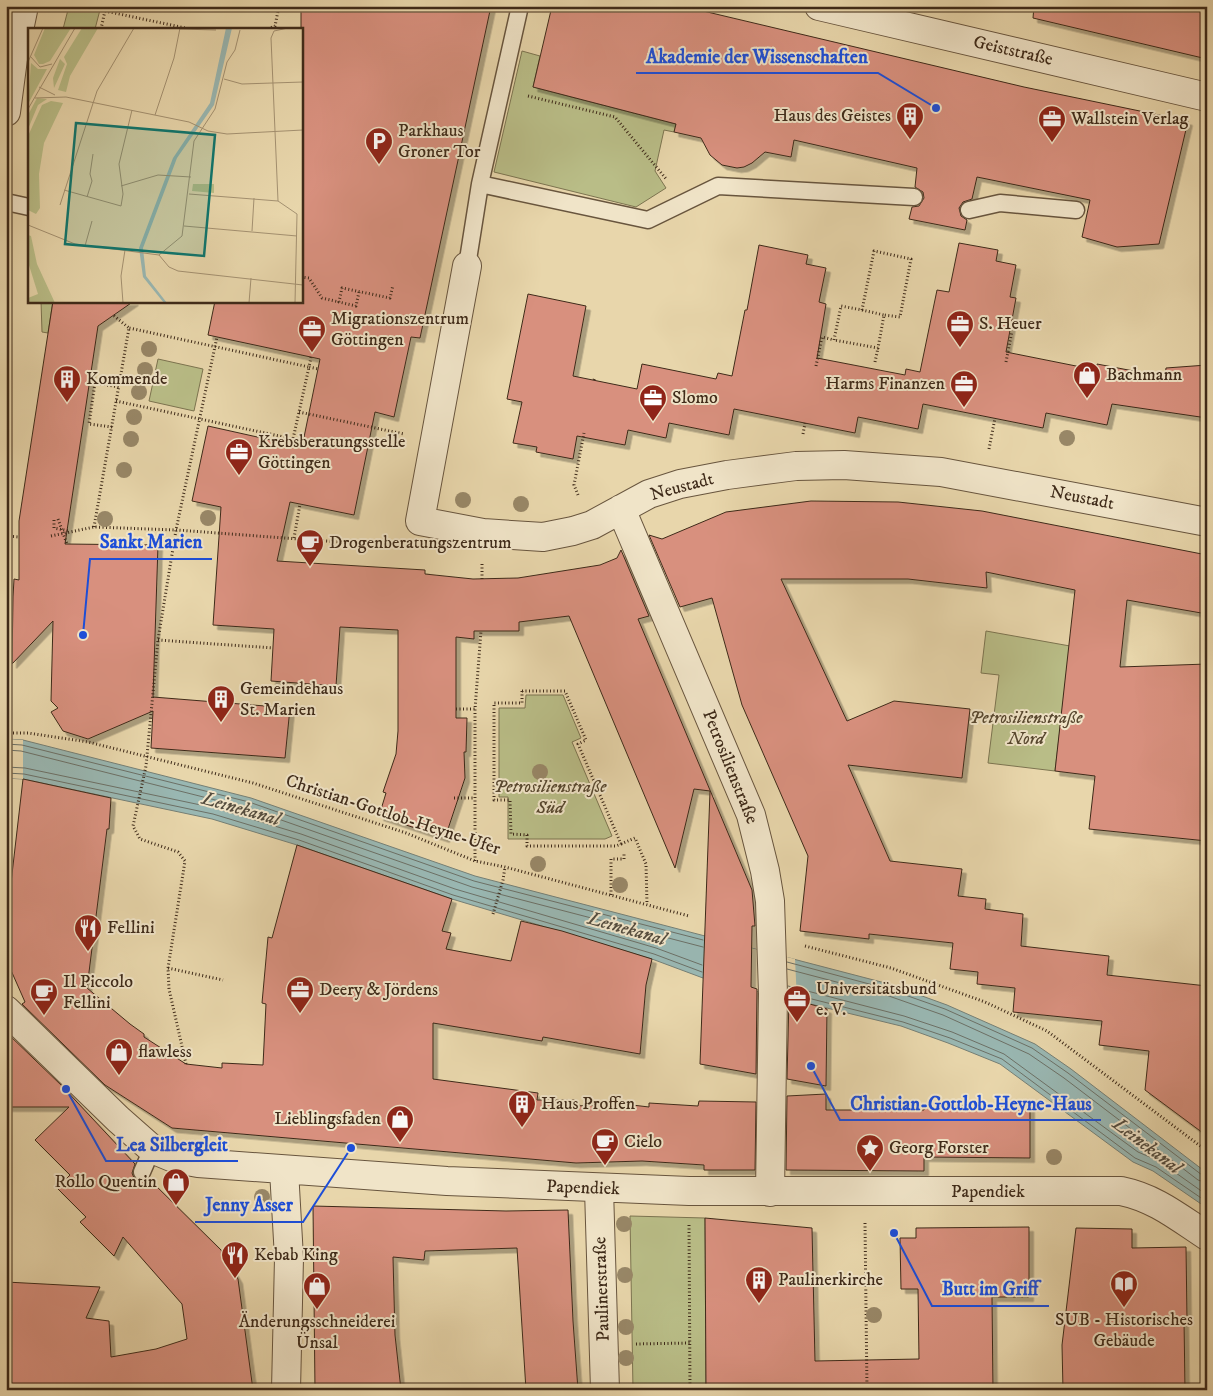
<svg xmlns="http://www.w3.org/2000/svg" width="1213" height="1396" viewBox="0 0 1213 1396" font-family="'IM FELL DW Pica',serif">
  <defs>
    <filter id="shadow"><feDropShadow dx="4.5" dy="4.5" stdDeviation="0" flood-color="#0004"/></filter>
  </defs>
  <rect width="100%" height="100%" fill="#e8d6ab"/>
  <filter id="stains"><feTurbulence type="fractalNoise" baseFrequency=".004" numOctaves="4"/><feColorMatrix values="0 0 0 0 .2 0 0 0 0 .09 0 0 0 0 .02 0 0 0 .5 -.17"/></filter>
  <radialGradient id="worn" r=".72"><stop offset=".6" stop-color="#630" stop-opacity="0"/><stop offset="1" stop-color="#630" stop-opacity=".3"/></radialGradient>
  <!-- green -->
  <path fill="#b9bd87" stroke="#7c7450" d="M69,6H101L95,29H63Z
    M522,51L540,56L533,87L676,124L674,132L664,130L655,171L666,188L636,207L494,172Z
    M41,301H53L48,333L42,332Z
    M158,359L203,369L194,411L149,401Z
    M986,631L1070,646L1055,771L988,763L999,675L981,673Z
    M526,695H563L581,738L572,742L612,836L605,839H508V797H499V708H525Z
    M630,1216L705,1218L706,1390H633Z"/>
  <!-- water -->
  <path fill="#99b7b2" stroke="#757f75" d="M6,739L23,740L251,798L475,876L889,984L947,1005L1035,1044L1071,1069L1207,1173V1208L1153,1171L1133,1162L1000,1064L948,1043L901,1026L703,978L652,959L452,899L297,845L212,819L23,779L6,778Z"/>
  <!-- pier -->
  <path fill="#e8d6ab" d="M6,739L23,740V779L6,778Z
    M747,947L795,959L797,1000L749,989Z"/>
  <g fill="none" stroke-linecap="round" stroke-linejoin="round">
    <!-- shore -->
    <path stroke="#6c7066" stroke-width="1" d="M6,744L22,745L249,802L474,881L703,940
      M6,750L21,751L247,808L472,887L703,947
      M6,767L25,768L215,808L301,834L455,889L656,948L702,965
      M6,773L24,774L213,814L299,840L453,895L654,954L702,972
      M787,962L888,989L945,1009L1032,1048L1068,1073L1202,1175L1207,1177
      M787,969L886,995L943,1015L1029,1054L1064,1078L1198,1180L1207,1183
      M788,986L904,1016L952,1032L1004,1054L1138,1152L1159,1161L1207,1195
      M788,993L903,1022L950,1038L1002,1059L1135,1158L1156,1167L1207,1202"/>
  </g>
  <!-- building -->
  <path fill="#d8907e" stroke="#3e2a19" filter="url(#shadow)" d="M301,6H491L420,338L411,337L394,417L375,412L354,515L290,502L277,561L425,570V574L473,579L518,578L600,565L617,558L621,550L649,616L638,619L752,890L755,926H752L751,987L757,989L756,1074L700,1064L710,791L694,789L675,868L569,616L519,622V631H474V639L456,637V718H467L466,752H464L465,778L445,838L379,816L386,793L383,792L396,754L398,731V630L340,627L336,686L271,681L274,629L213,625L221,507L192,501L208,426L302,447L320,359L208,335L215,301H301Z
    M552,6H682L1024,87L1188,121L1159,244L1117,247L1082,237L1090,200L977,177L972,199L963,202L959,208L961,216L967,220L965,230L909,219L912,207L919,206L924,198L923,192L915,187L917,168L794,140L791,157L765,152L752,163L744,167L737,168L722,165L710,155L701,138L674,132L676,124L533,87Z
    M1034,6H1207V59L1033,18Z
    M959,243L998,250L996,261L1016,265L1010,297L1016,298L1006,352L1096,370L1097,364L1165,377L1166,368L1207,365V418L1112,404L1107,425L1046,413L1043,428L923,404L918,429L858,417L855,433L734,409L729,435L669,423L666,438L628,430L625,445L577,436L573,459L536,452L537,447L513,443L522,402L507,399L528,294L586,306L573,376L637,389L642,364L716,379L718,373L732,376L745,310H747L759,245L808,255L806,264L826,268L819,302L826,304L817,358L905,375L906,369L920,372L937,290L949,292Z
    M53,301H134L98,326L65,544L158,545L153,697L290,708L285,758L151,748L153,711L88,739L63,731L51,712L58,708L51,701L53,621L12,664L13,597L14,579L19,580V521Z
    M811,501L898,502L982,511L1207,555V614L1127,600L1120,667L1207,664V841L1089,829L1095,776L1055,771L1075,590L986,572L987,588L908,579H781L847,721L894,701L970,709L962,778L848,765L890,861L962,869L958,896L986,899L985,909L1023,914L1021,946L1109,956L1107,975L1207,986V1136L1145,1090L1149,1051L1099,1045L1102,1021L1013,1012L1015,988L977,984L978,972L950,969L953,943L869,934V939L800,931L808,856L742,705L712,598L680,607L649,535L662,539L726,512Z
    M23,779L111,798L109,829H107L87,988L130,1024L144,1034V1037L186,1064L222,1068V1063L263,1065L266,1004L262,1003L268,937L272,938L297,845L452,899L442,931L451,933L446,949L511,961L521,921L562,931L652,959L646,985L640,1054L543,1037L542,1041L433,1023V1079L538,1093L537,1100H575V1106L624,1104L649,1107V1103L698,1106L699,1101L756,1102L755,1170H704V1165L642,1161L576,1163L172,1128L105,1085L22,1004L25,1002L6,959V926Z
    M789,998L827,1009L826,1086L787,1079Z
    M6,1032L62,1086L135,1164L132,1173L134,1178L143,1182L149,1179L221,1250L238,1279L253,1390H6V1282L100,1287L86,1318L109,1321L111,1357L156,1349L187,1339L182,1304L123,1237L114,1256L80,1222L86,1217L57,1188L70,1175L35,1140L69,1107H6Z
    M826,1094V1110H924L925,1105L1030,1106V1158L924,1157V1171L786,1170L787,1096Z
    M313,1206L506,1211L568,1210L573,1321L578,1390H526L517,1248L425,1251L424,1260L393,1257L395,1335L401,1390H315Z
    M705,1218L812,1228L815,1361L919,1359L918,1289H901L900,1238H916V1228L1029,1227V1297H992L993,1390H706Z
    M1076,1228L1132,1229V1248L1186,1247L1187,1319H1184L1185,1390H1063L1062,1345Z"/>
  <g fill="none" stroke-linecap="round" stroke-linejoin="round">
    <!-- lane casing -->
    <g stroke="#68553e" stroke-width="19">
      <path id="lane" d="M480,184L648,220L718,186L914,197
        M6,202L29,207
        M969,210L1000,203L1076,210
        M467,266L480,184L520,6
        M142,1172L152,1149"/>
    </g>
    <!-- street casing -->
    <g stroke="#68553e" stroke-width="30">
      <path id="street" d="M819,6L1207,97
        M6,112L13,59L24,6
        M467,266L420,521L483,533L543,537L573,531L592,525L649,494L680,484L727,475L796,466L844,465L941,472L1207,522
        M621,509L751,815L765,871L770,901L773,994L770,1192
        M6,1010L118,1119L152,1149L176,1159L198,1163L447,1181L689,1191H1121C1155,1198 1178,1217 1207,1236
        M284,1170L289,1258L286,1390
        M599,1189L605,1390"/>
    </g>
    <!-- path -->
    <path stroke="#3e2a19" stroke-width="3" stroke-dasharray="1 2.5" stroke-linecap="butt" d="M105,11L190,29
      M101,29L106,6
      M268,29L275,26L279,6
      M528,96L615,117L667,180
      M301,277L309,278L322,298L339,302
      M359,292L356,306L339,302L342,288L390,298L393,285
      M862,310L884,315
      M311,357L309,367L318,369
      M875,362L878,348
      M1006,362L1012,331
      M816,366L822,337L834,340L841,306L862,310L874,251L911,259L900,317L884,315L878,348L834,340
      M594,380L595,377
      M116,401L293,439L309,367L129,328
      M299,412L404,434
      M112,427L89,424L95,383L119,387
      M803,434L805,423
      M292,445L293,439
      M989,449L995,418
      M578,495L574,485L584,433
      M54,520V528L69,531
      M94,527L129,328L113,315
      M6,536L19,537
      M51,536L94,527L176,530L340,542
      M294,538L300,504
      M482,579V564
      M158,640L273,648
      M522,691H565L586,740L578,744L621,844L616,846H527V835L511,834L510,800H494V703H522Z
      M456,709H475
      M6,733H28L88,742L253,783L406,833L475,861L505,867L689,916
      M454,798H475
      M621,844L635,838L646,864L647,904
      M475,861V709L481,631
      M611,895V859H624V852
      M493,914L503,880L505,867
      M805,946L891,968L985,1002L1047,1031L1207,1151
      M168,968L223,980
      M186,1064L169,989L168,968L185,861L178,852L140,839L133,826L146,766L158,640L176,530L217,337
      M865,1223L867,1390
      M689,1225L690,1390
      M636,1344L690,1343"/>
    <!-- lane -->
    <use href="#lane" stroke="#f0e4c8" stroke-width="16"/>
    <!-- street -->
    <use href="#street" stroke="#f0e4c8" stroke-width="28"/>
    <!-- path-bridge -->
    <path stroke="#3e2a19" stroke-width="3" stroke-dasharray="1 2.5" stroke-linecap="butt" d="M58,519L67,544"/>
  </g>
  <!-- trees -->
  <g fill="#988767">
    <circle cx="149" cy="349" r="8"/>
    <circle cx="145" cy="370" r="8"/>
    <circle cx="139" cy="392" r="8"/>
    <circle cx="134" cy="417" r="8"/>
    <circle cx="1067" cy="438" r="8"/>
    <circle cx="131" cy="439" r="8"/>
    <circle cx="124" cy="470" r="8"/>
    <circle cx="463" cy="500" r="8"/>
    <circle cx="521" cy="504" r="8"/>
    <circle cx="208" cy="518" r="8"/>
    <circle cx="105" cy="519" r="8"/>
    <circle cx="540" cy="772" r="8"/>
    <circle cx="538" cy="864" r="8"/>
    <circle cx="620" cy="885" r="8"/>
    <circle cx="1054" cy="1157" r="8"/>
    <circle cx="262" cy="1197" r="8"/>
    <circle cx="624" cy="1224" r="8"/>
    <circle cx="625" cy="1275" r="8"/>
    <circle cx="874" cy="1315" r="8"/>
    <circle cx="626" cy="1327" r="8"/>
    <circle cx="626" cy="1358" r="8"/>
  </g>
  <!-- icons -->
  <defs>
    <g id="building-pin" transform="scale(1.4375)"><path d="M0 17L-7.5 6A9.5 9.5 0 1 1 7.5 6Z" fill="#8f2418" stroke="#f0e4c8"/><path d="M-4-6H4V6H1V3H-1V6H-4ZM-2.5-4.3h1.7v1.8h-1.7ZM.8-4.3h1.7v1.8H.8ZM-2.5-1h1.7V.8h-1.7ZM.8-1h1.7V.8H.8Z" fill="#fff"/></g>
    <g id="office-pin" transform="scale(1.4375)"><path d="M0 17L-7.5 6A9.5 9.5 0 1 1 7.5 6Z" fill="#8f2418" stroke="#f0e4c8"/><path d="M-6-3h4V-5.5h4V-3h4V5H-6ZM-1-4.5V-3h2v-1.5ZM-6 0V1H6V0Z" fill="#fff"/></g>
    <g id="parking-pin" transform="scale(1.4375)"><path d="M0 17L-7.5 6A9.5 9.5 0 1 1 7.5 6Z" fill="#8f2418" stroke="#f0e4c8"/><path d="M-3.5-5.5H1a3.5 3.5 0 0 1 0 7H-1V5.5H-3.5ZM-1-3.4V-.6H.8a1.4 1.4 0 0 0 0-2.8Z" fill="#fff"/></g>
    <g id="shop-pin" transform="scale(1.4375)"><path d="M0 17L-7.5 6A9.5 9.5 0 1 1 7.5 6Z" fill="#8f2418" stroke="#f0e4c8"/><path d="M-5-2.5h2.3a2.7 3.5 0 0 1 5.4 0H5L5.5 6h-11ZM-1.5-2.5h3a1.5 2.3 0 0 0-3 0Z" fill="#fff"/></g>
    <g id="cafe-pin" transform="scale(1.4375)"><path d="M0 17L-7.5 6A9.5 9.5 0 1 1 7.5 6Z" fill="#8f2418" stroke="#f0e4c8"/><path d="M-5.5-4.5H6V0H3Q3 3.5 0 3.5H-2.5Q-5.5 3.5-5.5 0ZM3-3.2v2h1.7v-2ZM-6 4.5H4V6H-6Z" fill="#fff"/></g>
    <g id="restaurant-pin" transform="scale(1.4375)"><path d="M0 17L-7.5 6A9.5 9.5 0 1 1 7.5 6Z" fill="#8f2418" stroke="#f0e4c8"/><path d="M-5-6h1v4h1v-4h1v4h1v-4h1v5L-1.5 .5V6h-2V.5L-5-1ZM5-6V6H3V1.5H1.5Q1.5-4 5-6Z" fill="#fff"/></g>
    <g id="sight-pin" transform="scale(1.4375)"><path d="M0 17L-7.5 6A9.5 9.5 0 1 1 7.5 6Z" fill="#8f2418" stroke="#f0e4c8"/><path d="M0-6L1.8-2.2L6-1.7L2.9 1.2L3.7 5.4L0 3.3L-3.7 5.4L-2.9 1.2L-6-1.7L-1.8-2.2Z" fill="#fff"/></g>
    <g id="library-pin" transform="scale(1.4375)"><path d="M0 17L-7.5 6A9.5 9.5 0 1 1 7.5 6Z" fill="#8f2418" stroke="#f0e4c8"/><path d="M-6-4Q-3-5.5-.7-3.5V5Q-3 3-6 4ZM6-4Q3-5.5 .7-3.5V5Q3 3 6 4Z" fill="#fff"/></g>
  </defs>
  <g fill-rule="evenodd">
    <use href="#building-pin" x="910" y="116"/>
    <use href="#office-pin" x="1052" y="119"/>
    <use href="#parking-pin" x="379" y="141"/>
    <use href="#office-pin" x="960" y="324"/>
    <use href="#office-pin" x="312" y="329"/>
    <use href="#shop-pin" x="1087" y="375"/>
    <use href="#building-pin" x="67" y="379"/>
    <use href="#office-pin" x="964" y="384"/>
    <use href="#office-pin" x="653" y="398"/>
    <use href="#office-pin" x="239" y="452"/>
    <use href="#cafe-pin" x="310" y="543"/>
    <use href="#building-pin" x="221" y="699"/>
    <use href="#restaurant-pin" x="88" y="928"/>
    <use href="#office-pin" x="300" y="990"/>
    <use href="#cafe-pin" x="44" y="992"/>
    <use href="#office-pin" x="797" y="999"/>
    <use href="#shop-pin" x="119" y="1052"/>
    <use href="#building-pin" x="522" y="1104"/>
    <use href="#shop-pin" x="400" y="1119"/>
    <use href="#cafe-pin" x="605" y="1142"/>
    <use href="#sight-pin" x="870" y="1148"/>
    <use href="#shop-pin" x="176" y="1182"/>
    <use href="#restaurant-pin" x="235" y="1255"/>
    <use href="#building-pin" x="759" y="1280"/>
    <use href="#library-pin" x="1124" y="1284"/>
    <use href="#shop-pin" x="317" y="1286"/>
  </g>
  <g text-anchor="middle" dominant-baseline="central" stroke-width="4" stroke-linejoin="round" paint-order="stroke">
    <!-- street labels -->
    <g font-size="18" fill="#3e2a19" stroke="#f0e4c8">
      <text transform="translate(1013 51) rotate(13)">Geiststraße</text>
      <text transform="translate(682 487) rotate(-15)">Neustadt</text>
      <text transform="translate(1082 498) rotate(11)">Neustadt</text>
      <text transform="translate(730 767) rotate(68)">Petrosilienstraße</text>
      <text transform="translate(393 815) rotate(18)">Christian-Gottlob-Heyne-Ufer</text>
      <text transform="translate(583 1188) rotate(2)">Papendiek</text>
      <text x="988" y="1192">Papendiek</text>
      <text transform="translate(602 1289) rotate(-92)">Paulinerstraße</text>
    </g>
    <!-- poi labels -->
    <g font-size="18" fill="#3e2a19" stroke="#f0e4c8" text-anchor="start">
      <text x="891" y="116" text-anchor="end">Haus des Geistes</text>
      <text x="1071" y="119">Wallstein Verlag</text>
      <text x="398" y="131">Parkhaus<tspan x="398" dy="21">Groner Tor</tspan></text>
      <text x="331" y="319">Migrationszentrum<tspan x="331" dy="21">Göttingen</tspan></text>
      <text x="979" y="324">S. Heuer</text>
      <text x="1106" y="375">Bachmann</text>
      <text x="86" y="379">Kommende</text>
      <text x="945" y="384" text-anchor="end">Harms Finanzen</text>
      <text x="672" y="398">Slomo</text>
      <text x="258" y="442">Krebsberatungsstelle<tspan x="258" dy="21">Göttingen</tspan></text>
      <text x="329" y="543">Drogenberatungszentrum</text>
      <text x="240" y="689">Gemeindehaus<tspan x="240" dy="21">St. Marien</tspan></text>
      <text x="107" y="928">Fellini</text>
      <text x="63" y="982">Il Piccolo<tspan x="63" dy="21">Fellini</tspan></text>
      <text x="816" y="989">Universitätsbund<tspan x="816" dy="21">e. V.</tspan></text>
      <text x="319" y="990">Deery &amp; Jördens</text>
      <text x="138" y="1052">flawless</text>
      <text x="541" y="1104">Haus Proffen</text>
      <text x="381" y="1119" text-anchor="end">Lieblingsfaden</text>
      <text x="624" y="1142">Cielo</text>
      <text x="889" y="1148">Georg Forster</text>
      <text x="157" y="1182" text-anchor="end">Rollo Quentin</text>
      <text x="254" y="1255">Kebab King</text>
      <text x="778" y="1280">Paulinerkirche</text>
      <text x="1124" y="1320" text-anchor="middle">SUB - Historisches<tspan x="1124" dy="21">Gebäude</tspan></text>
      <text x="317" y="1322" text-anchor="middle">Änderungsschneiderei<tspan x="317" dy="21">Ünsal</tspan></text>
    </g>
    <!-- park labels -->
    <g font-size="18" font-style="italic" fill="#57472f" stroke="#f0e4c8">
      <text x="1026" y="718">Petrosilienstraße<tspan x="1026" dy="21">Nord</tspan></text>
      <text x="550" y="787">Petrosilienstraße<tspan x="550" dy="21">Süd</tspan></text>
    </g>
    <!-- water labels -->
    <g font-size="19" font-style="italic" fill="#554d3f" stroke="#f0e4c8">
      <text transform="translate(241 809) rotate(16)">Leinekanal</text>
      <text transform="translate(627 929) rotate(16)">Leinekanal</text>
      <text transform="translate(1147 1146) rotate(37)">Leinekanal</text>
    </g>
  </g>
  <!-- overview -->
  <g transform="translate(28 28)">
    <rect width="275" height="275" fill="#e8d6ab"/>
    <path d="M17,0H43L22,33L15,36H11L6,27ZM54,0H70L42,48L38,64L30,62L39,36L36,29ZM32,31L37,36L26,60L25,50ZM3,35L10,41H19L0,76ZM9,70L19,71L10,77L0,101V87ZM23,73L35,75L16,115L11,146L12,180L8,186L0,182V108L14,77ZM165,156H186V165L164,163ZM0,207L3,208L9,236L27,275H0V270L10,266L0,234Z" fill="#b9bd87"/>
    <path d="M198,0H204L186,77L149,130L115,220L118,248L139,275H136L115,249L111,220L145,130L182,75Z" fill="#99b7b2"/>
    <path fill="none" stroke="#a49171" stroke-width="1" d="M260,0L246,3L243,10L250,173L269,186L267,275M152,1L188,2M2,28L12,39L24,36M0,34L15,0M196,51L214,56L275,54M11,59L27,67M7,70L38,69L161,94L180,103L199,106L275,102M0,81L47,0M127,87L146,30L152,0M93,158L130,147L163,149M36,162L93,178L95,166L91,136L104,82M161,166L250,173M59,169L64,153L62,146L65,126M32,177L69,63L106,0M0,197L47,216L131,227M156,198L269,208M224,203L226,170M57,218L64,193M131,227L154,208L166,113L187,81L199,34L207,22L212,2M131,227L141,239L150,243L275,257M46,275H69M95,275L93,248L97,222M221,275L223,250"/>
    <path fill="#0f766e" fill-opacity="0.15" stroke="#0f766e" stroke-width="2.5" d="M48,95L187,107L176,228L37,216Z"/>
    <rect width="275" height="275" fill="none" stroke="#3e2a19" stroke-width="2.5"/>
  </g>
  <!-- callouts -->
  <path fill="none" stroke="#1d4ed8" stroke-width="2" d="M936 108L878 73H636M83 635L90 559H212M811 1066L840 1120H1101M66 1089L106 1161H238M351 1148L303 1222H195M894 1233L932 1306H1049"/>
  <g fill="#1d4ed8" stroke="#f0e4c8" stroke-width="2">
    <circle cx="936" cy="108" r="5"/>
    <circle cx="83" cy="635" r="5"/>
    <circle cx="811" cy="1066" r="5"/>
    <circle cx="66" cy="1089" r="5"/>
    <circle cx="351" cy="1148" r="5"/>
    <circle cx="894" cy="1233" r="5"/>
  </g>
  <g font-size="19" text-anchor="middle" font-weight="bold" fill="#1d4ed8" stroke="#f0e4c8" stroke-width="4" stroke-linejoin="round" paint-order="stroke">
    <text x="757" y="63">Akademie der Wissenschaften</text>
    <text x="151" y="548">Sankt Marien</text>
    <text x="971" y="1110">Christian-Gottlob-Heyne-Haus</text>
    <text x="172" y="1151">Lea Silbergleit</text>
    <text x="249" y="1211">Jenny Asser</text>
    <text x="990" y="1295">Butt im Griff</text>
  </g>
  <!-- margin -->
  <rect width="1213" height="1396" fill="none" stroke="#e8d6ab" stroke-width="25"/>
  <rect x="8" y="8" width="1198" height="1381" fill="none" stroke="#3e2a19" stroke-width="2.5"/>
  <rect x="12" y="12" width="1188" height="1371" fill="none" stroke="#3e2a19"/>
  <rect width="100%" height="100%" filter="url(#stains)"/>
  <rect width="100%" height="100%" fill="url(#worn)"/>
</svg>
